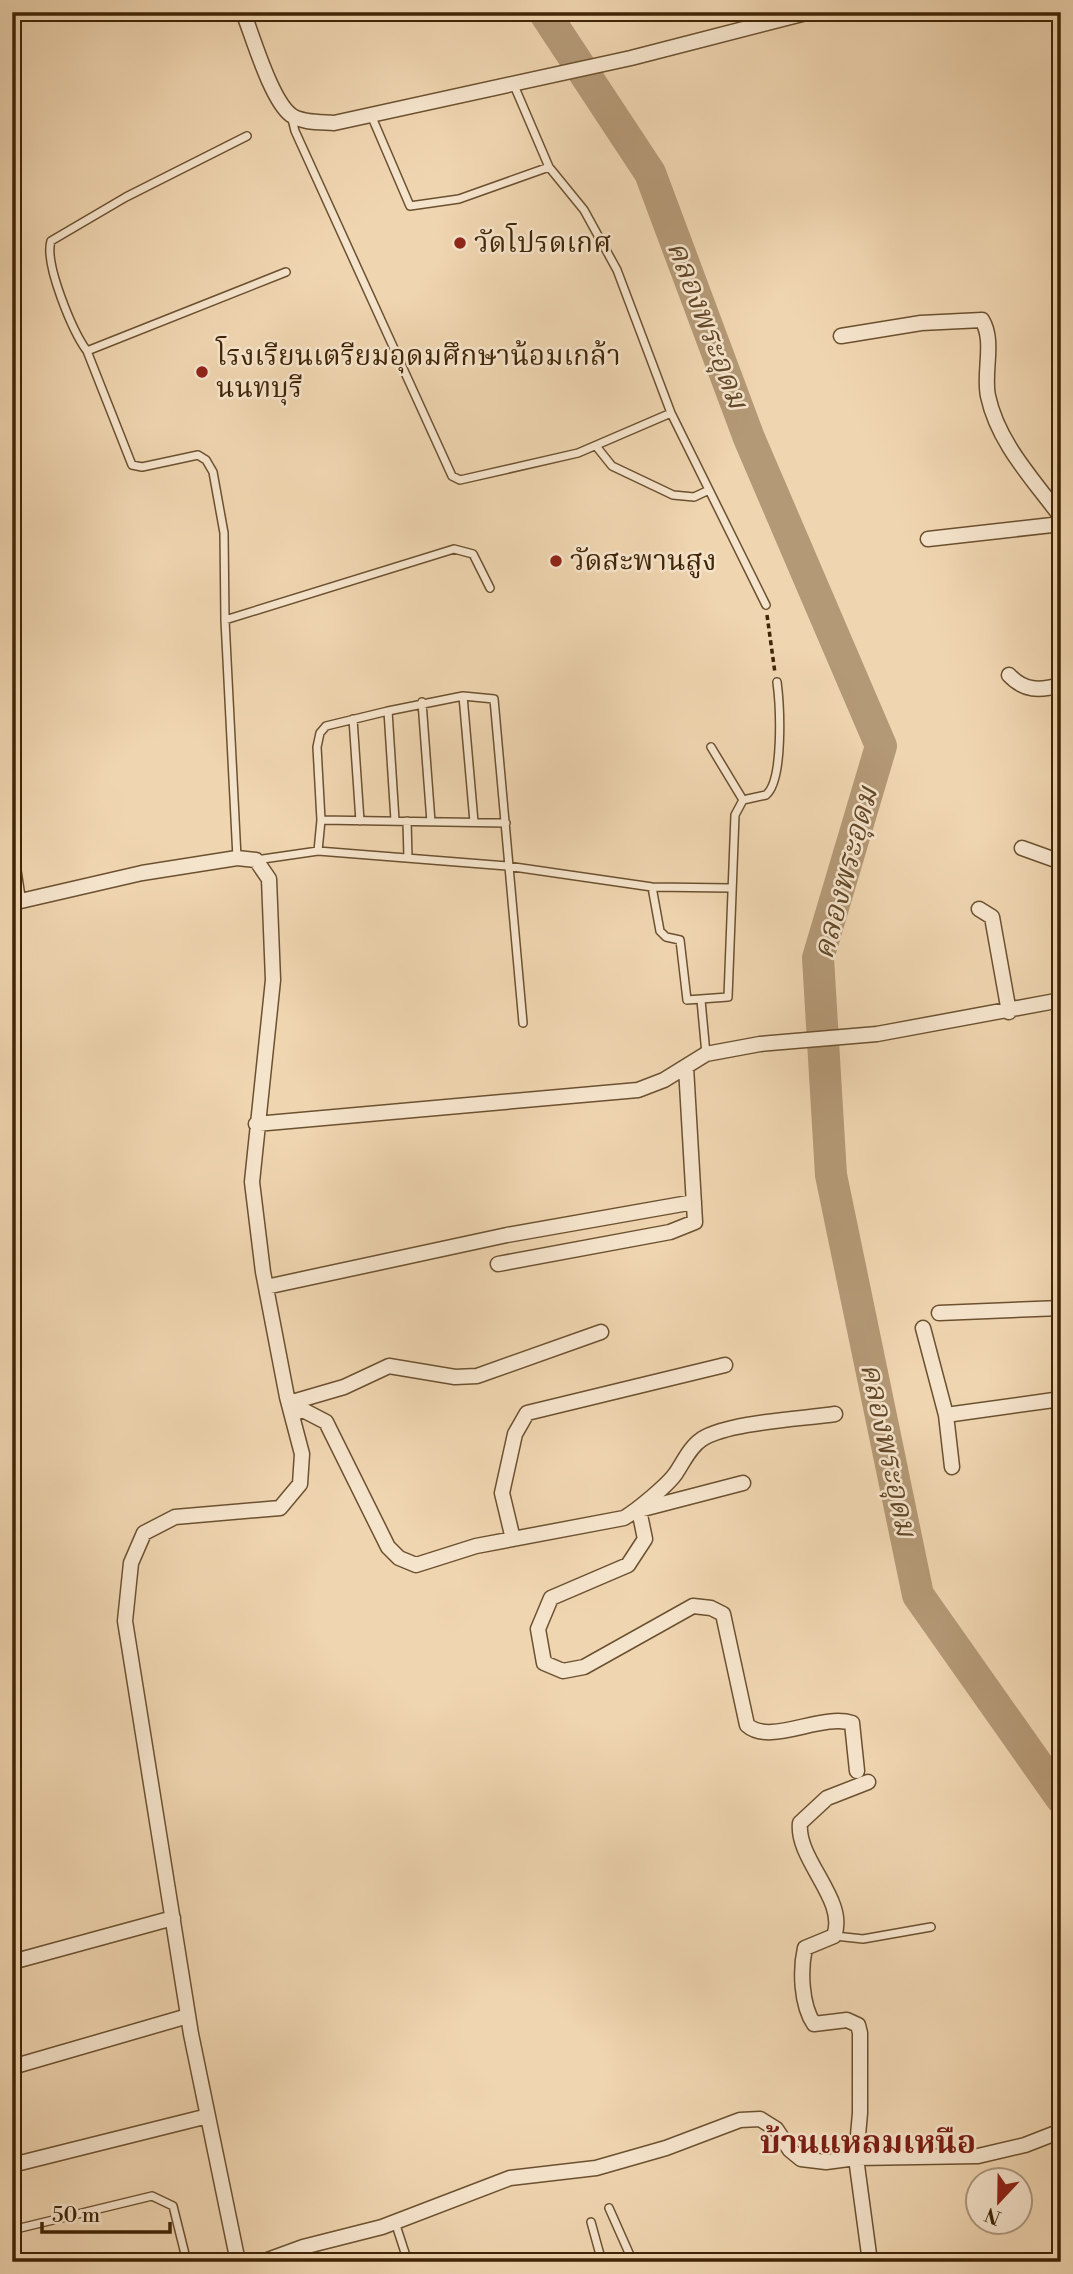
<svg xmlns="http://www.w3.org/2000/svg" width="1073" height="2274" viewBox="0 0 1073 2274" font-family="'Libre Bodoni','Noto Serif Thai',serif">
  <rect width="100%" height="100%" fill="#efd5b0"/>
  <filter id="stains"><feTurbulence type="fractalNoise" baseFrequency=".00286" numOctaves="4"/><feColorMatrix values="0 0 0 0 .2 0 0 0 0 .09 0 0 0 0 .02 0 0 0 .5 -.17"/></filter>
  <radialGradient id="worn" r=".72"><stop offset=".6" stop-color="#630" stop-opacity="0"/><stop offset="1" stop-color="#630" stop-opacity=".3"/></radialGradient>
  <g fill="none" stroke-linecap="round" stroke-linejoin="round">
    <!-- river -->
    <path stroke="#b49976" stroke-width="32" d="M544,12L650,173L749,438L881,746L818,958L831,1175L918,1595L1061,1798"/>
    <!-- lane casing -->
    <g stroke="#6c5130" stroke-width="10">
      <path id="lane" d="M513,83L549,167L584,210L617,270L671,413L766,605
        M291,115L295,131L452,476L460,480L578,453L671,413
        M371,115L410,206L459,199L549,167
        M87,351C73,332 44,264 51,241L126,197L247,136
        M596,446L612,466L673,495L694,497L709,490
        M225,620L454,549L473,554L490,588
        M463,696L474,822
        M422,702L431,822
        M353,719L360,821
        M711,747L743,800
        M321,820L506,823
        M395,820L388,711L463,696L494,699L523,1023
        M407,821L408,858
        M318,851L321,820L317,747L320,733L326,726L388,711
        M237,858L225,620L224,533L213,472L206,460L198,455L142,467L132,465L87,351L286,272
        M256,860L318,851L507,866L652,887L730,888
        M652,887L660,931L666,937L680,940L687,1000L728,997L735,815L743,800L766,795C784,780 780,705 777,682
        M701,1000L706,1054
        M1054,1003L1061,1016
        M835,1936L863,1939L931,1927
        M609,2208L633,2262
        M395,2222L408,2262
        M591,2222L602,2262
        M12,2230L152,2196L173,2206L187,2262"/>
    </g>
    <!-- street casing -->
    <g stroke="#6c5130" stroke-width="17">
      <path id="street" d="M243,12C253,37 271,100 291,115C302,123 321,122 334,123L631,58L810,12
        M841,336L921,323L982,320C995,341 983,372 988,396C998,443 1033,479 1061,517
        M928,539L1061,524
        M12,609V623
        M1009,675C1024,691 1039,691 1061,685
        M1022,848L1061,862
        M12,861L18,900
        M12,903L142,873L237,858L256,860L269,879L273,980L252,1182L263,1272L287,1397L302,1454L300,1484L280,1508L175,1517L144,1533L131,1563L125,1621L191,2034L238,2262
        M979,909L992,917L1009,1012
        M256,1124L638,1090L664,1080L706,1054L760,1044L877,1034L1061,1000
        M498,1264L670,1232L695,1222L686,1067
        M266,1287L507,1235L694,1202
        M939,1313L1061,1308
        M923,1328L946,1415
        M289,1403L344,1387L389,1366L455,1377L477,1376L601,1332
        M292,1416L301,1409L326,1422L388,1547L399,1558L416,1565L476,1546L624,1518C636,1511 668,1485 676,1473C684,1461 690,1447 702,1439C729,1422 802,1419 835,1414
        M952,1467L946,1415L1061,1399
        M743,1483L639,1510L645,1539L628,1565L551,1598L538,1629L544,1663L563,1671L584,1667L693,1606L711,1608L723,1614L747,1725C770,1746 821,1713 852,1723L857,1771
        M513,1539L502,1493L515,1434L527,1413L725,1365
        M868,1782L827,1798L800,1823C796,1860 848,1900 834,1936L805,1948C800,1970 801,2005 814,2024L847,2020L858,2025L860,2033V2113L856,2158L870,2262
        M12,1962L173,1918
        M12,2067L188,2016
        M12,2165L208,2116
        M262,2262L303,2247L382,2227L510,2178L596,2168L666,2148L740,2120L760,2119L776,2129L790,2150L801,2159L826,2162L856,2158L978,2156L1025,2145L1061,2131"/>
    </g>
    <!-- path -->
    <path stroke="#402506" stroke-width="3.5" stroke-dasharray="5 3.5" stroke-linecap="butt" d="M767,615L775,673"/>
    <!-- lane -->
    <use href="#lane" stroke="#f5e4cc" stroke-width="7"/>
    <!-- street -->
    <use href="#street" stroke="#f5e4cc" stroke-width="14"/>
  </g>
  <!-- markers -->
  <g fill="#8f2418" stroke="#f5e4cc" stroke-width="2.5">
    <circle cx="460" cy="243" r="7"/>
    <circle cx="202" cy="372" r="7"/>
    <circle cx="556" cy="561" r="7"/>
  </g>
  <g text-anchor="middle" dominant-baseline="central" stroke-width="5" stroke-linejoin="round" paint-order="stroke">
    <!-- poi labels -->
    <g font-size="28" fill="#402506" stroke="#f5e4cc" text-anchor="start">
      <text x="474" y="243">วัดโปรดเกศ</text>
      <text x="216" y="356">โรงเรียนเตรียมอุดมศึกษาน้อมเกล้า<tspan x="216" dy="32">นนทบุรี</tspan></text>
      <text x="570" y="561">วัดสะพานสูง</text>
    </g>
    <!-- water labels -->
    <g font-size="30" font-style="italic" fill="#634828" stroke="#f5e4cc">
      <text transform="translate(707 325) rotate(69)">คลองพระอุดม</text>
      <text transform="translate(846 873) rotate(-75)">คลองพระอุดม</text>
      <text transform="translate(888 1450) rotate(78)">คลองพระอุดม</text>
    </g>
    <!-- quarter labels -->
    <g font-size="32" font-weight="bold" fill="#7a1f14" stroke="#f5e4cc">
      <text x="868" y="2143">บ้านแหลมเหนือ</text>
    </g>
  </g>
  <!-- margin -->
  <rect width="1073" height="2274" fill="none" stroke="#efd5b0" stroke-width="42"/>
  <rect x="14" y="14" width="1045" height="2246" fill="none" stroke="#402506" stroke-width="3.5"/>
  <rect x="21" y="21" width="1031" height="2232" fill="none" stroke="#402506" stroke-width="2"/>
  <!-- north arrow -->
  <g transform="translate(999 2201) rotate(202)"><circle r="33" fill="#f5e4cc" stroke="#ad987d" stroke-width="2"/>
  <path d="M0-5L12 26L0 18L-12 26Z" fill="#8f2418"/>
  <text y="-10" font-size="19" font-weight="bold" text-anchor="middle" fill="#402506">N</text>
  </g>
  <!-- scale -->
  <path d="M42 2222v10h128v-10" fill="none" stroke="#402506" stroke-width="3.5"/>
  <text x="52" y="2222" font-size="21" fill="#402506" stroke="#f5e4cc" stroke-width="5" paint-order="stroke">50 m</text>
  <rect width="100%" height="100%" filter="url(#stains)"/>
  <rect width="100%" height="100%" fill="url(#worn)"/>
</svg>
